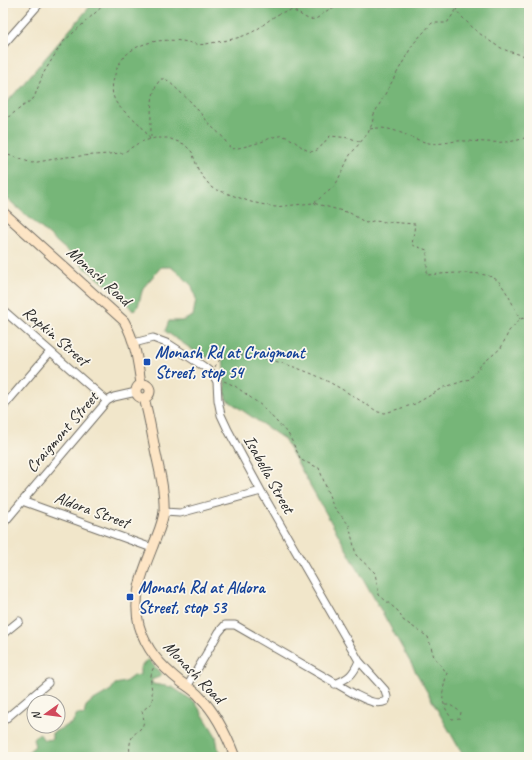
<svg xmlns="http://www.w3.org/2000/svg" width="532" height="760" viewBox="0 0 532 760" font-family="Caveat,sans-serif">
  <rect width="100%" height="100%" fill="#fbf7ec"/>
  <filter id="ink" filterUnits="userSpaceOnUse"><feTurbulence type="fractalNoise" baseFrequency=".025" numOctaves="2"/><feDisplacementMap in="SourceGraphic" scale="8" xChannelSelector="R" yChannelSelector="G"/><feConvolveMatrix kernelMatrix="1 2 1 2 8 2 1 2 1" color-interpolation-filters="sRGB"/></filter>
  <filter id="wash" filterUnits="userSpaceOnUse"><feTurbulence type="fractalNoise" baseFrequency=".012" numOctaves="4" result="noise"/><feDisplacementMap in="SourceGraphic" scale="16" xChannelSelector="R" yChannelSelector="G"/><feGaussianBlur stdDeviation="0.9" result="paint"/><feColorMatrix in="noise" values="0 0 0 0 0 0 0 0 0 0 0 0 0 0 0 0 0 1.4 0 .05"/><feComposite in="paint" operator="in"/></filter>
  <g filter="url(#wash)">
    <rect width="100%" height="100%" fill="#f1e6ca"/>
    <!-- forest -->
    <path fill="#76b678" stroke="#507052" d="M93,3H529V757H464L284,439L226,399L223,357H203L165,331L169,321H182L193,316L196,299L192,286L183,277L171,267H161L143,288L138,306L133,311L122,297L85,268L80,262L3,195V107Z
      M148,659L162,675L159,677L151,680L153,684L172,687L195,702L216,736L218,748L223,755L222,757H22L35,746L33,739L39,733L44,740L52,739V733L72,723L77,714L84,715L86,706L92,701L111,690L115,684L125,682L133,676L140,675V668Z"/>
  </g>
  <g filter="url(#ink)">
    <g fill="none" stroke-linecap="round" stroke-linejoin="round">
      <!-- street casing -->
      <g stroke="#706c63" stroke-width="9">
        <path id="street" d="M3,45L40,3
          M3,310L107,401
          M134,343L153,338L169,344L203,366L213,374L217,382L218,400L221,415L228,430L261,491L359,661L385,690L387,697L386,701C376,706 365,699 356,695L235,625H225L219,632L187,687
          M3,407L50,352
          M22,501L152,548
          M164,512L180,513L261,491
          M3,524L107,401L114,397L136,392
          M3,634L19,621
          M335,684C349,678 353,675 359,661
          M3,721L48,683"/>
      </g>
      <!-- secondary casing -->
      <g stroke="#706c63" stroke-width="11">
        <path id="secondary" d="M3,212L124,321C135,340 138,362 141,384
          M136 391a7 7 0 1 1 14 0a7 7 0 1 1-14 0Z
          M144,398C149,416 152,435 156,454C160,473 165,492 164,511C163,523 157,535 153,546C143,571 132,597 139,625C146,650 161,666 181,682C188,687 195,691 200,697C216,713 227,736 235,757"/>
      </g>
      <!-- path -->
      <path stroke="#706c63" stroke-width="1" stroke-dasharray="3 3" stroke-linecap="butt" d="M461,3L456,10C467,24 491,45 508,51C514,53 522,55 529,57
        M3,121L34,98L43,74L62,43L106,3
        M370,129C392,124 409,139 429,143C437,145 448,142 456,141C480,140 507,147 529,136
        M151,137C151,122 149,90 161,79H166L192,103L212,127L221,135L231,149C241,148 251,145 261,142C267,140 273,136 279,136C293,134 304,155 315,151C321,149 325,140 330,136L350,138L361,142
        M150,139C146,133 142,126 137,122C130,115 117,108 114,98C110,89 114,77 117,68C128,43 158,38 182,41C190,42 198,46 206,44C220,41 235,40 248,34C262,29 272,14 287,11C297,9 301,17 309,19C318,21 321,14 328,10C333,7 339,6 344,3
        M3,152L8,155L32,163L66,157L123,153L140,142L155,138H168L184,144L192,152L199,172L212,188L251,202L275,207L313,203L350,213L366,223L373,221L415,224L412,245L427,250V275C444,274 489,268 500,283C508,293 514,307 520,319
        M314,203L335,186L350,155L368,133L372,124L374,114L413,44L432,23H447L456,10
        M215,367C224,339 299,368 317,376C338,386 358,399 378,412L385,413L415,404L445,387L470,379L481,365L501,348L509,331L520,319L529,317
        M224,381L235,386L262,406L289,435L301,460L319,468L333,506L349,525L356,555L375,573L379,595L398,611L403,620L428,637L434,657L447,673C442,693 439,701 452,719L460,718L461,712L450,705H445
        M130,757C130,753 129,748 130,744C132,727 149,734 142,711L152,703C154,691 147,678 154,667
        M525,757L529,752"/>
      <!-- street -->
      <use href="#street" stroke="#fff" stroke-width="7"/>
      <!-- secondary -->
      <use href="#secondary" stroke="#fde5c5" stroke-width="9"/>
    </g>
  </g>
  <!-- markers -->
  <g fill="#1a4fb4" stroke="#fbf7ec" stroke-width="1.5">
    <rect x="143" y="358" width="8" height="8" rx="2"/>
    <rect x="126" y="593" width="8" height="8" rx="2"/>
  </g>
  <g text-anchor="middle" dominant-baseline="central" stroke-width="3.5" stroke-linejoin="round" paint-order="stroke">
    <!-- street labels -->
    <g font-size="17" fill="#2b2b2b" stroke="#fbf7ec">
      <text transform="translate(99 276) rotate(42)">Monash Road</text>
      <text transform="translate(56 336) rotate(41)">Rapkin Street</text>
      <text transform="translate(62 432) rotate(-49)">Craigmont Street</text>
      <text transform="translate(269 474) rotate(61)">Isabella Street</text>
      <text transform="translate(92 510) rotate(20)">Aldora Street</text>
      <text transform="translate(194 672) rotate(46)">Monash Road</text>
    </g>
    <!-- transit labels -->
    <g font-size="17" font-weight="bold" fill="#164399" stroke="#fbf7ec" text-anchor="start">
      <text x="155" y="352">Monash Rd at Craigmont<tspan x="155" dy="20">Street, stop 54</tspan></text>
      <text x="138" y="587">Monash Rd at Aldora<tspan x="138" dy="20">Street, stop 53</tspan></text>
    </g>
  </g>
  <!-- margin -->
  <rect width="532" height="760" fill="none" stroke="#fbf7ec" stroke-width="16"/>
  <!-- north arrow -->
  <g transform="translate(46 714) rotate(256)"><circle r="19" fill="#fbf7ec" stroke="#a8a59f"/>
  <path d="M0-3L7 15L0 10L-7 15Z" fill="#d1495b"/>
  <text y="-6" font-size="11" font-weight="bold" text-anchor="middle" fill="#2b2b2b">N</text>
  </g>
</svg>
